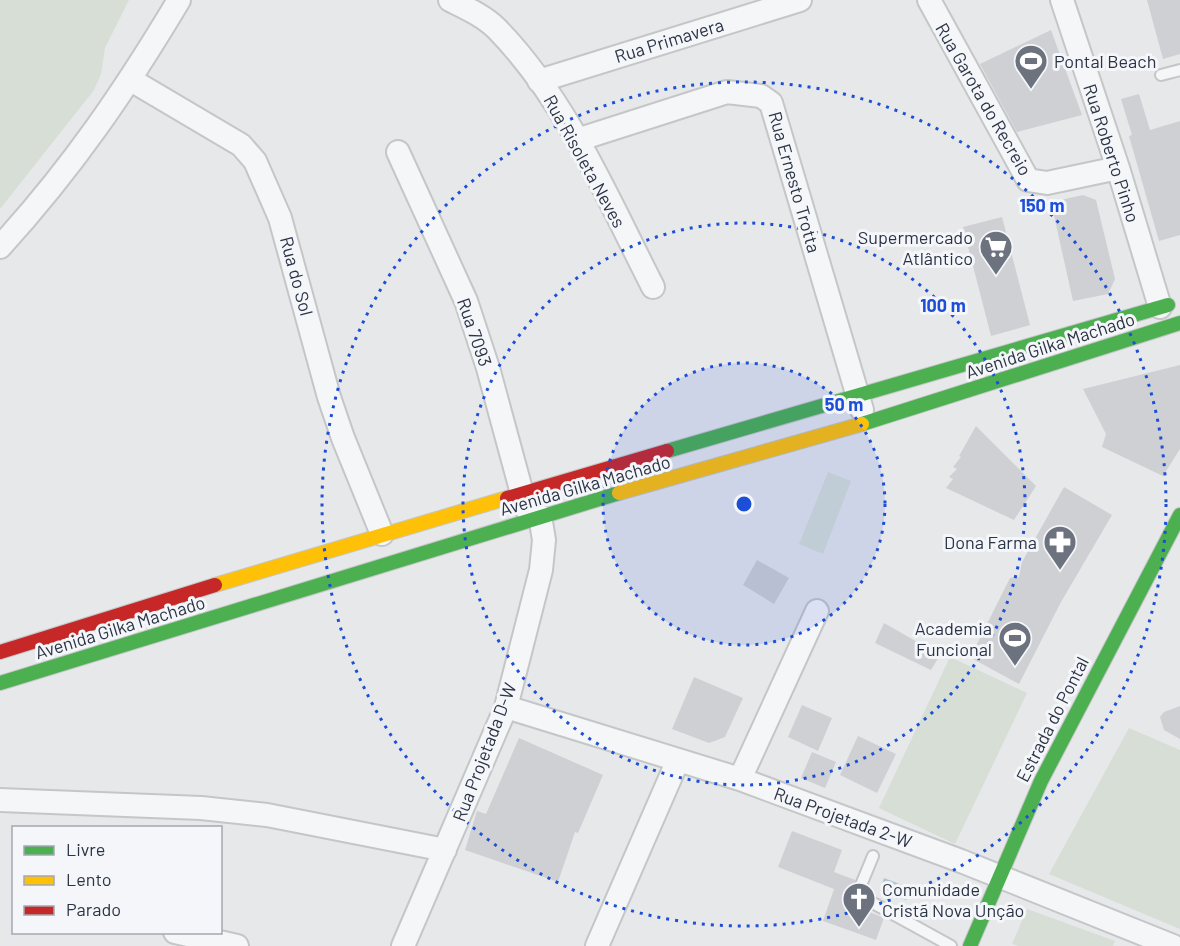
<svg xmlns="http://www.w3.org/2000/svg" width="1180" height="946" viewBox="0 0 1180 946" font-family="Barlow,sans-serif">
  <rect width="100%" height="100%" fill="#e6e8ea"/>
  <!-- green -->
  <path fill="#d6ded6" d="M0,0H129L105,48L101,74L94,90L0,209Z
    M828,472L851,481L823,554L799,544Z
    M950,657L1027,693L955,844L879,808Z
    M1129,728L1180,750V929L1049,874Z
    M1027,909L1115,941L1113,946H1019L1012,944Z"/>
  <!-- water -->
  <path fill="#b4c4d5" d="M884,878L910,888L906,900L880,891Z"/>
  <!-- building -->
  <path fill="#ced0d3" d="M1147,0H1180V54L1163,59Z
    M1051,30L1082,115L1017,132L980,64Z
    M1139,94L1150,130L1180,121V235L1159,241L1129,136L1132,135L1121,99Z
    M1083,195L1096,200L1115,279L1108,294L1073,301L1051,202Z
    M1002,217L1030,325L991,336L963,227Z
    M1180,365V449L1163,476L1102,447L1106,434L1083,389Z
    M976,426L1036,486L1014,520L946,488L953,479L949,477L957,469L953,467L961,457L959,456Z
    M1064,487L1112,515L1061,602L1019,684L973,659V652L1010,578L1019,577L1022,562Z
    M757,560L789,578L774,604L743,585Z
    M884,623L940,655L931,670L875,643Z
    M694,677L743,698L725,737L709,743L672,729Z
    M802,705L832,718L818,751L788,737Z
    M1180,706V739L1164,730L1160,717L1164,712Z
    M858,736L896,754L877,793L840,775Z
    M519,738L603,775L578,833L575,832L558,882L465,850L477,811L486,814Z
    M812,752L836,762L825,788L801,778Z
    M792,831L842,850L834,872L855,880L853,905L884,918L876,940L823,921L834,889L778,867Z"/>
  <g fill="none" stroke-linecap="round" stroke-linejoin="round">
    <!-- lane casing -->
    <g stroke="#c4c6c8" stroke-width="14">
      <path id="lane" d="M1161,75L1180,70
        M873,856L861,885L862,897L951,946"/>
    </g>
    <!-- street casing -->
    <g stroke="#c4c6c8" stroke-width="26">
      <path id="street" d="M450,0C466,8 484,16 497,29C567,101 608,199 653,287
        M929,0L1028,180L1047,183L1118,168
        M1062,0L1118,168L1160,307
        M131,80L241,145L255,161L280,218L329,397L343,438L382,534
        M539,81L800,0
        M577,140L727,92L761,96L771,103L862,410
        M398,152L466,301L488,368L526,508
        M0,247C72,168 124,92 179,0
        M506,707L740,779L961,861L1173,946
        M740,779L817,611
        M0,800L201,808L267,815L445,850
        M175,932L237,946
        M403,946L506,707L541,570L544,540L540,516
        M597,946L678,760"/>
    </g>
    <!-- fast casing -->
    <g stroke="#c4c6c8" stroke-width="16">
      <path id="fast" d="M862,424L1180,323
        M667,451L1168,305
        M0,683L619,493
        M970,946L1041,781L1180,515"/>
    </g>
    <!-- slow casing -->
    <g stroke="#c4c6c8" stroke-width="16">
      <path id="slow" d="M619,493L862,424
        M215,585L507,498"/>
    </g>
    <!-- jam casing -->
    <g stroke="#c4c6c8" stroke-width="16">
      <path id="jam" d="M507,498L667,451
        M0,652L215,585"/>
    </g>
    <!-- lane -->
    <use href="#lane" stroke="#f5f6f7" stroke-width="10"/>
    <!-- street -->
    <use href="#street" stroke="#f5f6f7" stroke-width="22"/>
    <!-- fast -->
    <use href="#fast" stroke="#4caf50" stroke-width="14"/>
    <!-- slow -->
    <use href="#slow" stroke="#ffc107" stroke-width="14"/>
    <!-- jam -->
    <use href="#jam" stroke="#c62828" stroke-width="14"/>
  </g>
  <!-- distance rings -->
  <circle cx="744" cy="504" r="141" fill="#1d4ed8" fill-opacity=".12"/>
  <g fill="none" stroke="#1d4ed8" stroke-width="3" stroke-dasharray="3 6">
    <circle cx="744" cy="504" r="141"/>
    <circle cx="744" cy="504" r="281"/>
    <circle cx="744" cy="504" r="422"/>
  </g>
  <!-- icons -->
  <defs>
    <g id="stadium-pin" transform="scale(1.725)"><path d="M0 17L-7.5 6A9.5 9.5 0 1 1 7.5 6Z" fill="#6c737f" stroke="#f4f6f9"/><path d="M0-5a6.5 5 0 1 0 0 10a6.5 5 0 1 0 0-10ZM-3.5-1.8h7v3.6h-7Z" fill="#fff"/></g>
    <g id="supermarket-pin" transform="scale(1.725)"><path d="M0 17L-7.5 6A9.5 9.5 0 1 1 7.5 6Z" fill="#6c737f" stroke="#f4f6f9"/><path d="M-6-5.5h2.5l.6 2H6L4.5 2H-2.5L-4.4-4H-6ZM-1.5 3.2a1.3 1.3 0 1 0 .1 0ZM3 3.2a1.3 1.3 0 1 0 .1 0Z" fill="#fff"/></g>
    <g id="pharmacy-pin" transform="scale(1.725)"><path d="M0 17L-7.5 6A9.5 9.5 0 1 1 7.5 6Z" fill="#6c737f" stroke="#f4f6f9"/><path d="M-2-6h4v4h4v4h-4v4h-4v-4h-4v-4h4Z" fill="#fff"/></g>
    <g id="church-pin" transform="scale(1.725)"><path d="M0 17L-7.5 6A9.5 9.5 0 1 1 7.5 6Z" fill="#6c737f" stroke="#f4f6f9"/><path d="M-1.2-6h2.4v3.5h3.3v2.4h-3.3V6h-2.4V-.1h-3.3v-2.4h3.3Z" fill="#fff"/></g>
  </defs>
  <g fill-rule="evenodd">
    <use href="#stadium-pin" x="1031" y="61"/>
    <use href="#supermarket-pin" x="996" y="247"/>
    <use href="#pharmacy-pin" x="1060" y="542"/>
    <use href="#stadium-pin" x="1015" y="638"/>
    <use href="#church-pin" x="859" y="899"/>
  </g>
  <g text-anchor="middle" dominant-baseline="central" stroke-width="6" stroke-linejoin="round" paint-order="stroke">
    <!-- street labels -->
    <g font-size="18" fill="#2b3445" stroke="#f4f6f9">
      <text transform="translate(669 40) rotate(-17)">Rua Primavera</text>
      <text transform="translate(984 99) rotate(60)">Rua Garota do Recreio</text>
      <text transform="translate(1112 153) rotate(72)">Rua Roberto Pinho</text>
      <text transform="translate(585 161) rotate(61)">Rua Risoleta Neves</text>
      <text transform="translate(795 182) rotate(74)">Rua Ernesto Trotta</text>
      <text transform="translate(297 276) rotate(75)">Rua do Sol</text>
      <text transform="translate(475 332) rotate(71)">Rua 7093</text>
      <text transform="translate(1050 345) rotate(-18)">Avenida Gilka Machado</text>
      <text transform="translate(585 485) rotate(-16)">Avenida Gilka Machado</text>
      <text transform="translate(120 627) rotate(-17)">Avenida Gilka Machado</text>
      <text transform="translate(1052 719) rotate(-63)">Estrada do Pontal</text>
      <text transform="translate(484 752) rotate(-69)">Rua Projetada D-W</text>
      <text transform="translate(843 817) rotate(20)">Rua Projetada 2-W</text>
    </g>
    <!-- poi labels -->
    <g font-size="18" fill="#2b3445" stroke="#f4f6f9" text-anchor="end">
      <text x="1054" y="61" text-anchor="start">Pontal Beach</text>
      <text x="973" y="237">Supermercado<tspan x="973" dy="21">Atlântico</tspan></text>
      <text x="1037" y="542">Dona Farma</text>
      <text x="992" y="628">Academia<tspan x="992" dy="21">Funcional</tspan></text>
      <text x="882" y="889" text-anchor="start">Comunidade<tspan x="882" dy="21">Cristã Nova Unção</tspan></text>
    </g>
  </g>
  <circle cx="744" cy="504" r="9" fill="#1d4ed8" stroke="#f4f6f9" stroke-width="3"/>
  <g font-size="18" text-anchor="middle" font-weight="bold" fill="#1d4ed8" stroke="#f4f6f9" stroke-width="6" stroke-linejoin="round" paint-order="stroke">
    <text x="1042" y="212">150 m</text>
    <text x="943" y="312">100 m</text>
    <text x="844" y="411">50 m</text>
  </g>
  <!-- legend -->
  <rect x="12" y="826" width="210" height="108" fill="#f4f6f9" stroke="#a4a8b1" stroke-width="1.5"/>
  <rect x="24" y="846" width="30" height="9" fill="#4caf50" stroke="#a4a8b1" stroke-width="1.5"/>
  <text x="66" y="856" font-size="18" fill="#2b3445">Livre</text>
  <rect x="24" y="876" width="30" height="9" fill="#ffc107" stroke="#a4a8b1" stroke-width="1.5"/>
  <text x="66" y="886" font-size="18" fill="#2b3445">Lento</text>
  <rect x="24" y="906" width="30" height="9" fill="#c62828" stroke="#a4a8b1" stroke-width="1.5"/>
  <text x="66" y="916" font-size="18" fill="#2b3445">Parado</text>
</svg>
